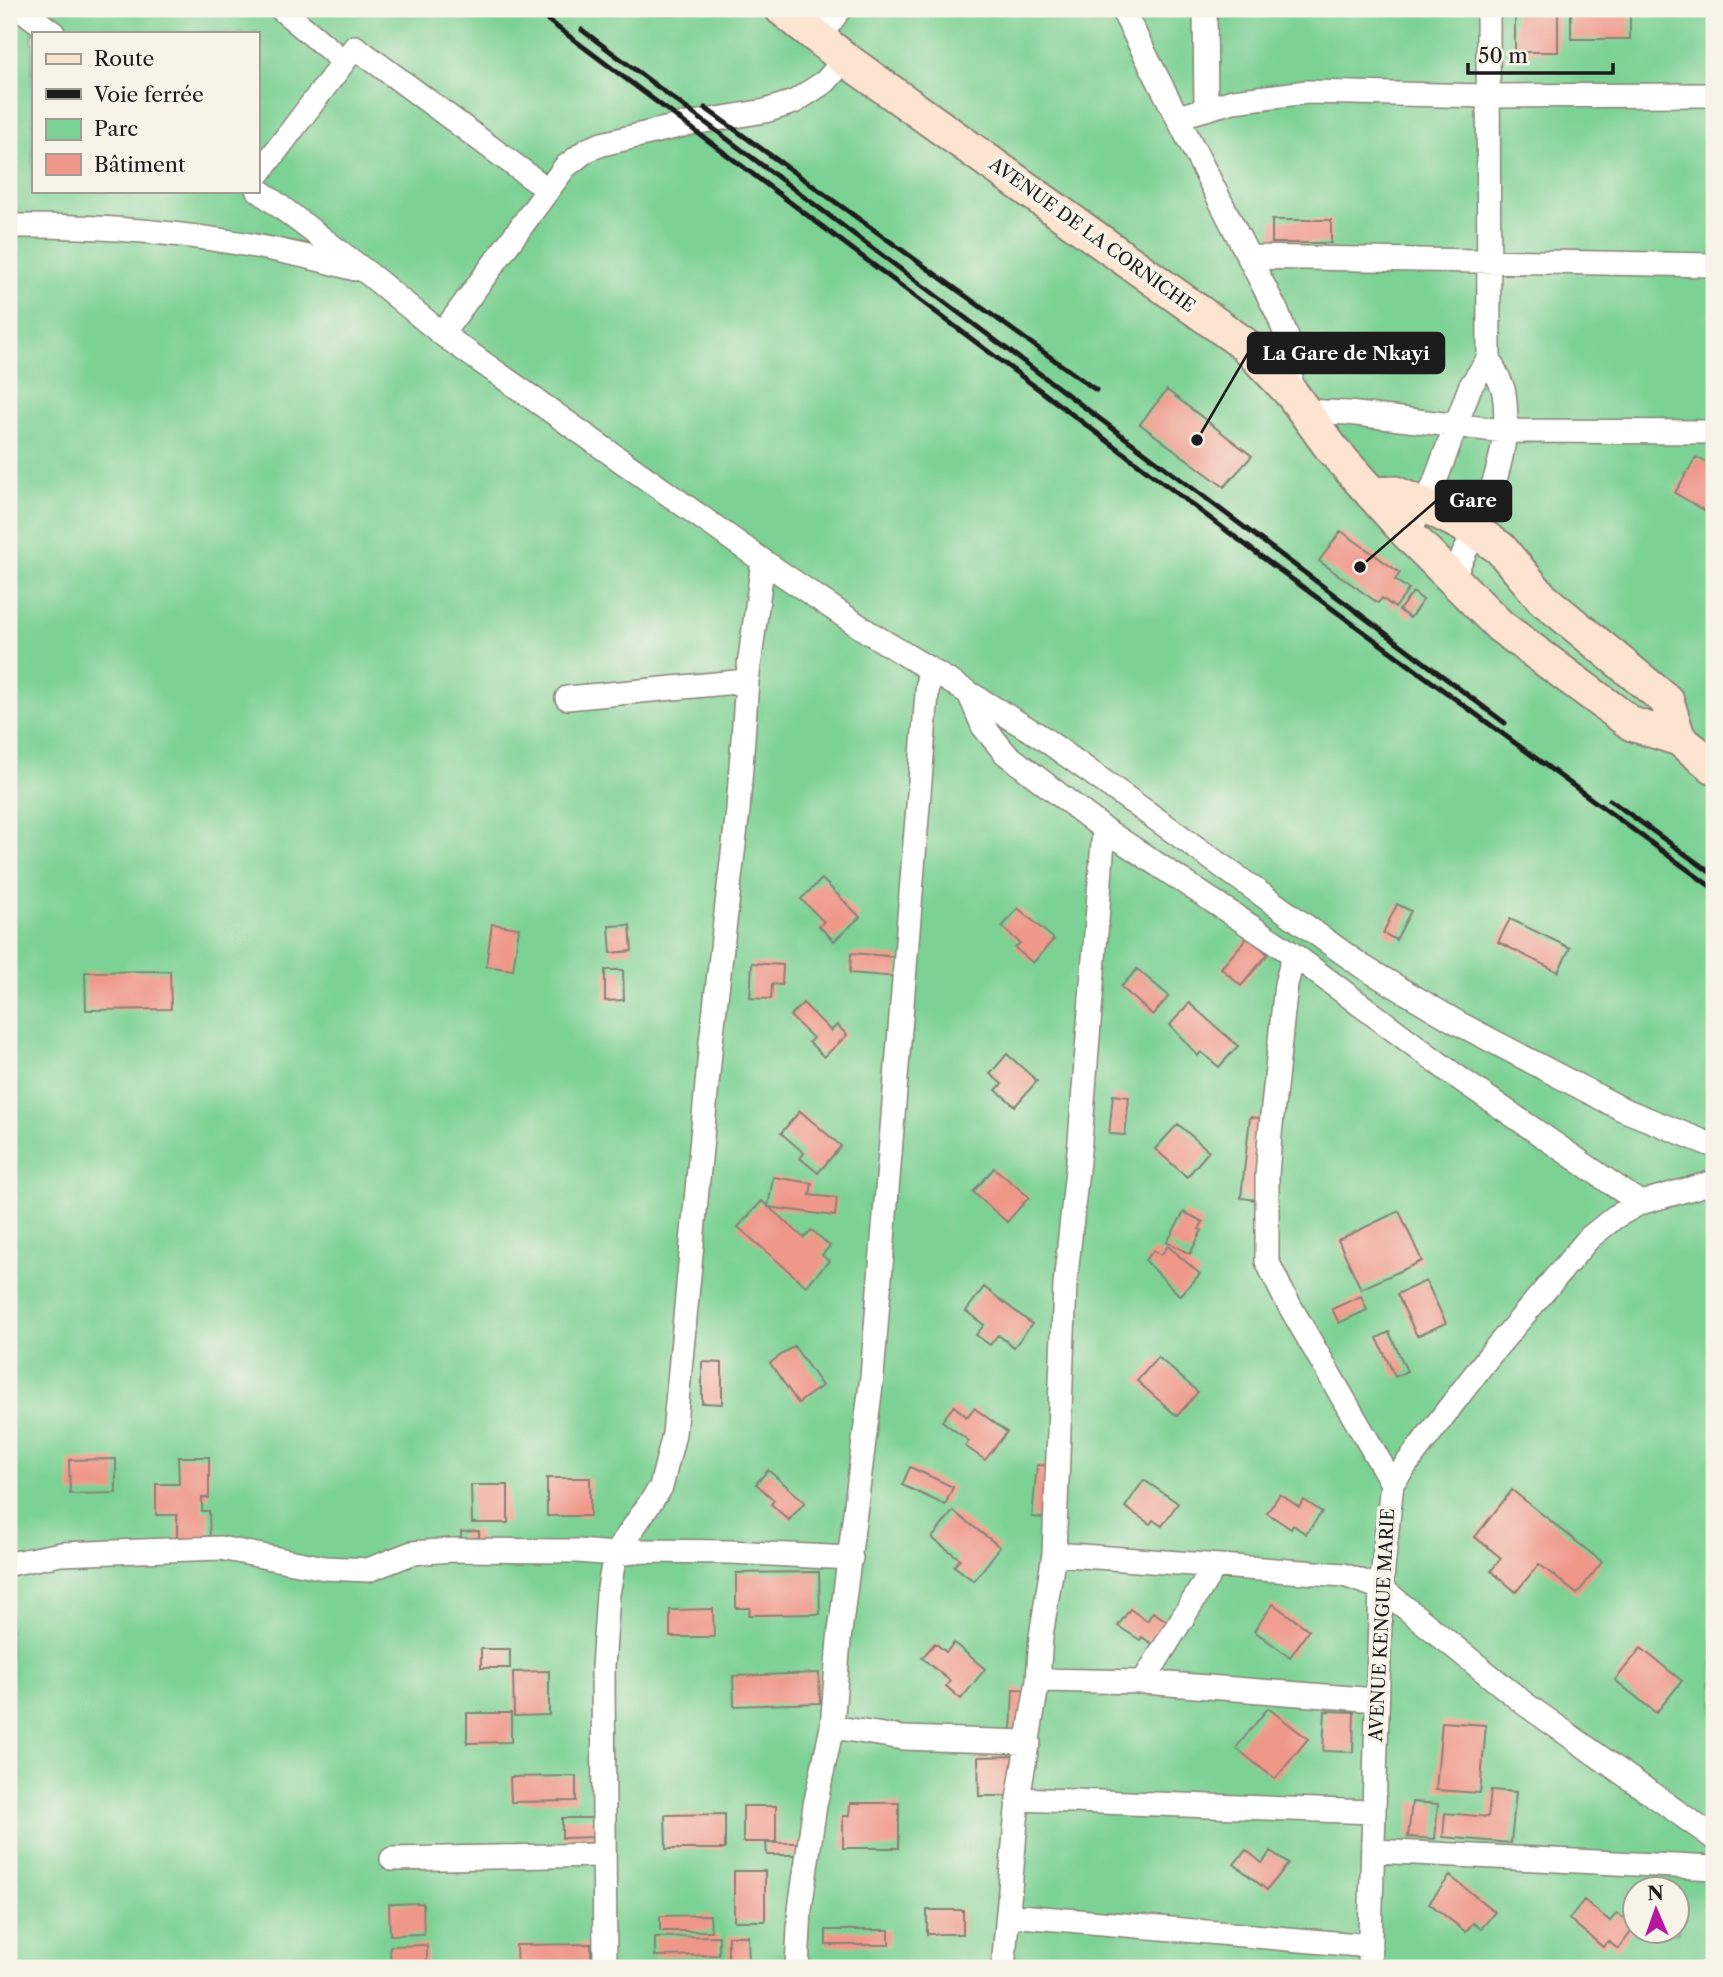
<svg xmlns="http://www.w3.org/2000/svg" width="1723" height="1977" viewBox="0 0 1723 1977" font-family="'Libre Caslon Text',serif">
  <rect width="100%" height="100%" fill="#f7f3e8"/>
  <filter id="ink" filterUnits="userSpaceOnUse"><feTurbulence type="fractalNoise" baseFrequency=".0143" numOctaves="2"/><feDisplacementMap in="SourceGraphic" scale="14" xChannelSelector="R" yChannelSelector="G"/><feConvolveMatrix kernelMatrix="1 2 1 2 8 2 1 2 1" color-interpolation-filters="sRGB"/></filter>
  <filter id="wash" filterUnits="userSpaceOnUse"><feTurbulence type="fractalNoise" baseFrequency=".00686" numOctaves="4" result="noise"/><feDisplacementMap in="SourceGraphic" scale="28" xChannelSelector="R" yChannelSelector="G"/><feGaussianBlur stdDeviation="1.57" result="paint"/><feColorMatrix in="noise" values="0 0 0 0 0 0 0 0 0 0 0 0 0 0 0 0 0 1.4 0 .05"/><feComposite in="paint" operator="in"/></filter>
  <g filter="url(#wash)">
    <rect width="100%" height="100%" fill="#f4e7d1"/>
    <!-- green -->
    <path fill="#7cd194" stroke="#4c7658" stroke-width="2" fill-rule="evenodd" d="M9,9H1714V1968H9ZM33,33H257V191H33ZM1636,1890H1678V1932H1636Z"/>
    <g id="blocks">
      <!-- building -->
      <path fill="#ef988a" d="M1515,9H1558V52H1515Z
        M1571,9H1630V39H1571Z
        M1272,220H1331V243H1272Z
        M1167,390L1252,456L1224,487L1140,424Z
        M1696,457L1714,467V516L1675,493Z
        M1341,531L1400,573L1395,580L1409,589L1395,608L1382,598L1378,603L1319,561Z
        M1413,592L1423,600L1410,618L1399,610Z
        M822,879L860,917L834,941L819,926L824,922L801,899Z
        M1397,904L1411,911L1396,940L1383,933Z
        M1018,908L1054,939L1033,963L1015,948L1020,943L1002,927Z
        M1510,919L1570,948L1558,972L1498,942Z
        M492,924L519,928L513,970L486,966Z
        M630,925L632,951L611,953L609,926Z
        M1248,937L1268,954L1241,986L1221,968Z
        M851,953L899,957L898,977L850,973Z
        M752,963L783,965L782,985L772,984L771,999L750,998Z
        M1137,969L1169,996L1153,1015L1121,987Z
        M605,970H623L624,1000L605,1001Z
        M170,971L171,1009L86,1010L85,972Z
        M803,1003L831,1031L837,1025L847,1035L824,1057L809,1042L813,1038L790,1016Z
        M1189,1003L1238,1046L1219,1067L1201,1052L1198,1056L1170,1025Z
        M1007,1054L1037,1081L1015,1106L996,1090L1002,1084L990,1074Z
        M1113,1095L1129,1097L1125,1135L1109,1134Z
        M800,1111L841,1146L818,1173L800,1158L804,1153L781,1133Z
        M1250,1117L1266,1119L1257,1200L1241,1198Z
        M1178,1124L1209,1151L1187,1177L1155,1149Z
        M994,1168L1029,1197L1007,1222L973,1192Z
        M773,1177L812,1183L810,1195L837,1198L835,1216L768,1207Z
        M762,1201L804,1238L812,1230L830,1246L822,1255L829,1261L806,1286L738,1227Z
        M1399,1211L1422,1261L1361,1289L1338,1240Z
        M1184,1212L1203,1222L1199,1229L1202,1230L1190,1254L1167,1242Z
        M1168,1246L1200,1274L1180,1296L1145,1260L1154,1250L1161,1255Z
        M1426,1281L1446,1323L1417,1336L1397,1294Z
        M984,1287L1032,1324L1014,1347L998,1335L990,1345L976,1335L984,1325L966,1311Z
        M1361,1296L1367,1310L1339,1323L1332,1309Z
        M1389,1332L1407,1371L1395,1377L1377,1338Z
        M794,1346L822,1386L798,1403L770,1363Z
        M1158,1357L1198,1392L1177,1416L1137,1381Z
        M702,1362L722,1363V1404L702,1403Z
        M954,1406L967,1417L974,1408L1007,1432L985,1460L965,1446L969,1441L942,1421Z
        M178,1457H209V1498H202V1511H209L210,1540L177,1541V1515H156V1484H179Z
        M116,1459V1493L70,1494L69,1460Z
        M1037,1465L1054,1466L1050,1519L1032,1517Z
        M910,1467L953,1487L945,1505L902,1485Z
        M768,1470L805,1502L789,1520L771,1504L774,1500L756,1484Z
        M547,1478H590V1516H547Z
        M1144,1480L1178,1503L1162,1526L1153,1520L1150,1524L1125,1507Z
        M471,1485H508V1523H472Z
        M1512,1490L1602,1562L1577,1594L1539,1564L1516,1592L1491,1571L1501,1558L1475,1537Z
        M1280,1494L1299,1507L1304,1500L1322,1512L1306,1534L1293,1525L1291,1529L1267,1513Z
        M953,1511L1000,1547L974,1581L954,1566L960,1559L932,1538Z
        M479,1531V1542H461V1532Z
        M819,1572L820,1614L749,1615L750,1608H736V1573Z
        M1273,1604L1309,1630L1290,1657L1254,1631Z
        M713,1609L714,1637H670V1610Z
        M1130,1609L1147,1621L1153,1612L1171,1624L1155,1646L1142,1637L1140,1640L1118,1626Z
        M935,1643L946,1652L954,1643L985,1669L961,1699L946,1686L950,1681L922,1658Z
        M1641,1648L1682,1681L1656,1713L1615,1680Z
        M481,1649H510V1668H481Z
        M549,1671V1715L514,1716L513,1672Z
        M819,1673L820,1703L734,1706L733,1676Z
        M1013,1689L1030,1690L1028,1734L1011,1733Z
        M1268,1708L1308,1739L1275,1779L1236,1748Z
        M1325,1711L1354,1712L1353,1752L1323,1751Z
        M467,1713H511V1742L467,1743Z
        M1442,1722L1486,1725L1480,1793L1436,1790Z
        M1016,1756V1796H979L978,1757Z
        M576,1776V1801L511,1802L510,1777Z
        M1491,1790L1516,1792L1511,1843L1443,1837L1445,1813L1488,1817Z
        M1412,1802L1438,1804L1435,1839L1408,1837Z
        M850,1803H899V1848H843V1816H849Z
        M743,1806H776V1842H743Z
        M725,1814V1849H666L665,1815Z
        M562,1818H597V1837L562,1838Z
        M766,1843H806V1855H767Z
        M1246,1850L1262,1863L1271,1851L1288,1864L1267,1890L1234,1864Z
        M734,1871H765V1921H734Z
        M1450,1876L1495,1912L1481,1929L1473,1923L1466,1932L1429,1903Z
        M1584,1900L1610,1921L1617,1913L1635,1927L1618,1949L1608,1941L1603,1947L1569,1919Z
        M423,1903L424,1934L390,1935L389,1904Z
        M927,1910H963V1934H927Z
        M710,1915L711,1931H660V1916Z
        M826,1930H889V1945H826Z
        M719,1936V1955L655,1956V1937Z
        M728,1936H748L749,1968H728Z
        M591,1944V1968H517L516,1945Z
        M427,1945V1968H391L390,1946Z"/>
    </g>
  </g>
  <g filter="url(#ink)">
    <use href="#blocks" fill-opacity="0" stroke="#888276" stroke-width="2"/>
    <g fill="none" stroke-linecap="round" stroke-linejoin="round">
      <!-- street casing -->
      <g stroke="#888276" stroke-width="26">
        <path id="street" d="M21,9L53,33
          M281,9L342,60
          M1122,9L1278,314L1288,340L1292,394
          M1205,9L1206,108
          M819,38L840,9
          M1178,117L1233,101L1307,92L1486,96L1714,95
          M257,176L355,47L548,190
          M257,189L369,274L442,334L763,561L868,632L1040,736L1363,967L1458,1023L1622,1109L1714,1146
          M9,226C126,225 242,237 355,269
          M1250,257L1714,265
          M442,334L565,167L587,150L602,144L687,124L765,111L794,102L826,81L845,59
          M1304,411L1348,413L1504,431L1714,432
          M1418,517L1426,506L1470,387L1489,358
          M1452,578C1479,524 1514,456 1504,393C1502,382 1493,369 1489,358L1488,9
          M969,693L983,726L1005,753L1104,829L1294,955L1453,1074L1640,1203
          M567,698L747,681
          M1294,955L1286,984L1270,1135L1267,1176V1261L1284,1296L1392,1483
          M1054,1554L1344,1575L1381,1588L1525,1704L1714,1838
          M9,1564L61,1554L220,1548L325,1568L368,1570L412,1553L452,1550L577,1551L615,1554L643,1551L730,1552L851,1558
          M1038,1680L1143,1682L1377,1700
          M1143,1682L1214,1567
          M832,1727L903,1738L1029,1742
          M1018,1799L1373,1812
          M1375,1851L1714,1868
          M392,1859L602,1855
          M1008,1915L1370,1946
          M605,1968L603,1667L608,1594L615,1554L661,1487L674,1434L711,1042L738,810L747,681L763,561
          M797,1968L800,1909L815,1805L832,1727L839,1640L872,1377L929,669
          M1003,1968L1018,1799L1038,1680L1041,1636L1054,1554L1065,1285L1080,1141L1104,829
          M1369,1968L1381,1588L1392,1483L1489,1356L1589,1238L1615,1217L1640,1203L1714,1182"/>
      </g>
      <!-- secondary casing -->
      <g stroke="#888276" stroke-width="37">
        <path id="secondary" d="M782,9L845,59L1244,344L1292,394L1332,449L1407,533L1500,626L1632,724L1679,739L1714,767
          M1372,494L1395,493L1426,506L1475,531L1500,548L1543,599L1667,701L1679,739"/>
      </g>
      <!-- street -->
      <use href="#street" stroke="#fff" stroke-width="23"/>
      <!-- secondary -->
      <use href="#secondary" stroke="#fde4d1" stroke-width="33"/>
      <!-- rail -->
      <path stroke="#1c1c1c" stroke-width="5" d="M533,9L1259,555L1714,889
        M582,30L1505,723
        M705,108L1096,390
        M1610,800L1714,875"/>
    </g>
  </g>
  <g text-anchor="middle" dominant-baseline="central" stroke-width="7" stroke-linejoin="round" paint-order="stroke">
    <!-- street labels -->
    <g font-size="18" fill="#1c1c1c" stroke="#f7f3e8">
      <text transform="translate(1092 235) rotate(36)">AVENUE DE LA CORNICHE</text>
      <text transform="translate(1382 1625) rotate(-87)">AVENUE KENGUE MARIE</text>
    </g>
  </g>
  <!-- callouts -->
  <path fill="none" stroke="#1c1c1c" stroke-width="2.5" d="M1197 440L1248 353M1360 567L1436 501"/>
  <g fill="#1c1c1c" stroke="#f7f3e8" stroke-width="2.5">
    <circle cx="1197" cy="440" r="7"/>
    <circle cx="1360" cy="567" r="7"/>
  </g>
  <g fill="#1c1c1c" stroke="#1c1c1c" stroke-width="2.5">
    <rect x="1248" y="333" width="196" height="40" rx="7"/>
    <rect x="1436" y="481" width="75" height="40" rx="7"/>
  </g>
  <g font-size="19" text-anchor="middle" font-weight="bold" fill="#fff">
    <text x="1346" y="360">La Gare de Nkayi</text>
    <text x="1473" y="507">Gare</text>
  </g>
  <!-- margin -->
  <rect width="1723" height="1977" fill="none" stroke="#f7f3e8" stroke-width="35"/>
  <!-- legend -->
  <rect x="32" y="32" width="228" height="161" fill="#f7f3e8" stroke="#9f9d96" stroke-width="2"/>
  <rect x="46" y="54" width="35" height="10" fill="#fde4d1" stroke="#9f9d96" stroke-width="2"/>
  <text x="94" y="66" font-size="21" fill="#1c1c1c">Route</text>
  <rect x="46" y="89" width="35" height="10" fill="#1c1c1c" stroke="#9f9d96" stroke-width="2"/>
  <text x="94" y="102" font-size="21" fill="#1c1c1c">Voie ferrée</text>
  <rect x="46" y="119" width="35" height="21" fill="#7cd194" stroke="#9f9d96" stroke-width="2"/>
  <text x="94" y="136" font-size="21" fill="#1c1c1c">Parc</text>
  <rect x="46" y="154" width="35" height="21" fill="#ef988a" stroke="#9f9d96" stroke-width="2"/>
  <text x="94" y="172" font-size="21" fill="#1c1c1c">Bâtiment</text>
  <!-- north arrow -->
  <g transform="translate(1656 1910) rotate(358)"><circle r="33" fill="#f7f3e8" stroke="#9f9d96" stroke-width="2"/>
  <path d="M0-5L12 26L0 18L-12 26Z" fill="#b5179e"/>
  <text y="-10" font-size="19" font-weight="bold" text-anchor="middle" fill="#1c1c1c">N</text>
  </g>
  <!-- scale -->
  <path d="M1468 63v10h145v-10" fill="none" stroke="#1c1c1c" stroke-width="3.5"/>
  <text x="1478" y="63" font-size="21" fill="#1c1c1c" stroke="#f7f3e8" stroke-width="5" paint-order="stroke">50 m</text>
</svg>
